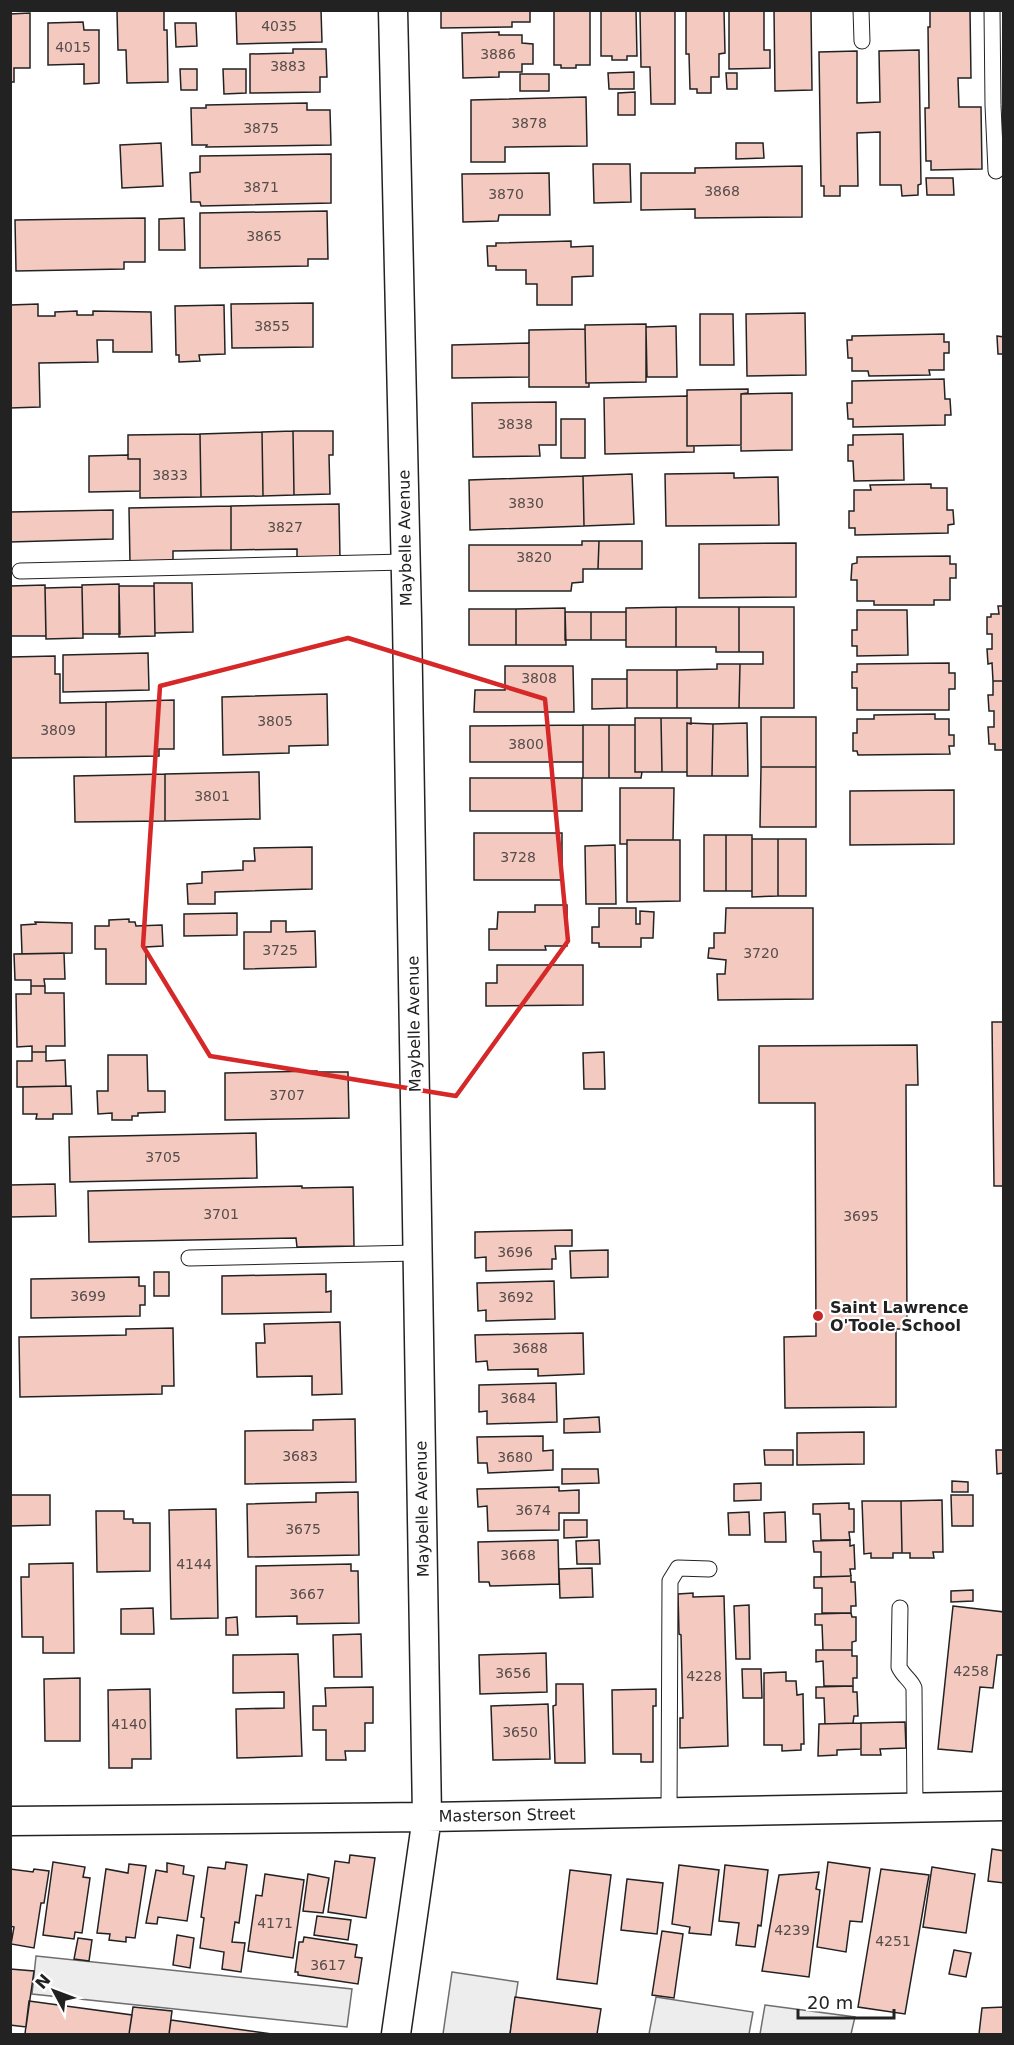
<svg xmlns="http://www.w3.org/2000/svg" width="1014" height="2045" viewBox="0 0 1014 2045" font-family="'DejaVu Sans',sans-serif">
  <rect width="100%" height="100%" fill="#fff"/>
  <!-- parking -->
  <path fill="#ededed" stroke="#6f6f6f" stroke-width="1.5" d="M36,1956L352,1989L347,2027L32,1994Z
    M452,1972L518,1982L510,2034H443Z
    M656,1997L753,2012L749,2034H649Z
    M765,2005L855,2017L851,2034H760Z"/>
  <!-- building -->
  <path fill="#f3c9c0" stroke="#222" stroke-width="1.5" d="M164,10V30H167L168,82L127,83L126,50H118L117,11Z
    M236,10H321L322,42L237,44Z
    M441,10H530V22H512V27L441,28Z
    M554,10H590V65H576V68H561V65H554Z
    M601,10H636L637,56H627V60H612V56H601Z
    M640,10H675V104H651L650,67H641Z
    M686,10H724L725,53L719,54V77H711V93H697V89H690L689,54H686Z
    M729,10H764V50H770V68L729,69Z
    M774,10H811L812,90L775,91Z
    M930,10H970L971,78H958L959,107H981L982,169L931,170V161H926L925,108H929L928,27H930Z
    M30,13V68H14V82H10V14Z
    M83,22L84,30H99V83L84,84V64L48,65V23Z
    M175,23H196L197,46L176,47Z
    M499,32V35H522V43L533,44V64H522V72H499V77L463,78L462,33Z
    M293,49H326L327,77H320V92L250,93V54L293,53Z
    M919,50L921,184L918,185V195L902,196L901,185H880V132L857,133L858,186H840V196H824V186H821L819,52L857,51V103L880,102L879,51Z
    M180,69H197V90H181Z
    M223,69H246V93L224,94Z
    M634,72V89H609L608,73Z
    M726,73H737V89H727Z
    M520,74H549V91H520Z
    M635,92V115H618V93Z
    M586,97L587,146L505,147V162H471V100Z
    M307,103V110H330L331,145L206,147L207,145H192L191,108H206V105Z
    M161,143L163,186L122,188L120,145Z
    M736,143H763L764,158L736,159Z
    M331,154V203L201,206L200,202H191L190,173L200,172V156Z
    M593,164H630L631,202L594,203Z
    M802,166V217L695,218V209L641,210V173H695V168Z
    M549,173L550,215H499L498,221L463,222L462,174Z
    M926,178H953L954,195H927Z
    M327,211L328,259H308V266L200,268V213Z
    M145,218V262H124V269L16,271L15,220Z
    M184,218L185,250H159V219Z
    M571,241V247L593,246V276L572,277V305H537V284H526V270H496V266H488L487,246H496V243Z
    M313,303V347L232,348L231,304Z
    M38,304V316H55V312L77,311V315H93V311L151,312L152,352H113V340H97L98,362L39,363L40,407L10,408V305Z
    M224,305L225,354L199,355L200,361L179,362V355H176L175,306Z
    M805,313L806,375L747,376L746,314Z
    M700,314H733L734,365H700Z
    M646,324V382L586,383L585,325Z
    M676,326L677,377H647L646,327Z
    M585,329L586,383H589V387H529V330Z
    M944,334V342H949V353H944V370H929L930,375L869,376L868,371H852V358H848L847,340H852V336Z
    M997,336L1004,337V354H998Z
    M529,343V377L452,378V345Z
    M944,379L945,399H950L951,415H945V425L853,427V419H848L847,403H852V381Z
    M748,389V393L741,394V445L687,446V390Z
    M792,393V450L741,451V394Z
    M687,396V446H694V452L605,454L604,398Z
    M556,402V445H539L540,456L473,457L472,403Z
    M561,419H585V458H561Z
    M293,431L294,495L263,496L262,432Z
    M293,431H333V455H329L330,494L294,495Z
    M262,432L263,496L201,497L200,434Z
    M200,434L201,497L140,498V459H128V435Z
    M903,434L904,480L854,481L853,461H848V445H853V435Z
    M128,455V459H140V491L89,492V456Z
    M734,473V478L778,477L779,525L666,526L665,474Z
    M632,474L634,524L584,526L583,476Z
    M583,476L584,526L470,530L469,480Z
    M931,484V488H947V510H953L954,524L948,525V533L855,535V528H849V511H854V490H871L870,485Z
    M339,504L340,559L297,560V549L231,550V506Z
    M231,506V550L173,551V562L130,563L129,508Z
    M113,510V539L10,542V512Z
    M582,541H599L598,569H583V582L572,583L571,591H469V545H582Z
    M599,541H642V569H598Z
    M796,543V597L699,598V544Z
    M950,556V564H956V578H950V600H934V605H874V601H857V580H851L852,564L857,563V557Z
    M154,583H192L193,632L155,633Z
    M119,584L120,634H83L82,585Z
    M45,585L46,636H10V586Z
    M119,586H154L155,636L119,637Z
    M82,587L83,638L46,639L45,588Z
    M998,606H1004V681H993L992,663L988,664L987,649H992V634H987V617H991V614H999Z
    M676,607H739V652H716V647H676Z
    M676,607V647H626V608Z
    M739,607H794V708H739L740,664H763V652H739Z
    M565,608L566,645H516V609Z
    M469,609H516V645H469Z
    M857,610H907L908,655L857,656V646H852V630H857Z
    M565,612H591V640H565Z
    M591,612H626V640H591Z
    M148,653L149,690L63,692V655Z
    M55,656V674H60V703L106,702V757L10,758V657Z
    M949,663V673H955V689H949V710H857V688H852V672H857V664Z
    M717,664H740L739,708H677V670L717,669Z
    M505,666H573L574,712H474L475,690H505Z
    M627,670H677V708H627Z
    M592,679H627V708L592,709Z
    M993,681H1004V750H995V744H989L988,727H994V711H989L988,695H993Z
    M327,694L328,745L289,746V753L223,755L222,697Z
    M174,700V749H159V756L106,757V702Z
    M935,714V719H949V735H954V746H949L950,754L858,755L857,751H853V733H857V719H874V715Z
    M761,717H816V767H761Z
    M635,718H661L662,772H635Z
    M661,718H691V724L687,723V772H662Z
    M687,723L713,724L712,776H687Z
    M747,723L748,776H712L713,724Z
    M583,725V762H470V726Z
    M583,725H609V778H583Z
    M609,725H635V772H642L641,778H609Z
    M761,767H816V827H760Z
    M259,772L260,819L165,821V774Z
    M165,774V821L75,822L74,776Z
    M470,778H582V811H470Z
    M620,788H674L673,840H627V844H620Z
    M954,790V844L850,845V791Z
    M474,833H562V880H474Z
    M704,835H726V891H704Z
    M726,835H752V891H726Z
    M752,839H778V896L752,897Z
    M778,839H806V896H778Z
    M627,840H680V901L627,902Z
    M615,845L616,904H586L585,846Z
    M312,847V889L215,892V904H188L187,884L202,883V872L243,870V861H255L254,848Z
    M535,905H567V946H545L546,950H489V929H497L498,912H535Z
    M599,908H636V924H640V911L654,912L653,938H641V947H599V943H592V927H599Z
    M726,908H813V999L718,1000L717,974H725L726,960L708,958L709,948H714V933H725Z
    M237,913V935L184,936V914Z
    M129,919V922H135L136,926L162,925L163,946L146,947V984H106V949H95V926H109V920Z
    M271,921H286V932L315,931L316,967L244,969V932H271Z
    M35,922L72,923V953L22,954L21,925L36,924Z
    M64,953L65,979H44L45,986H31V980H15L14,954Z
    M497,965H583V1005L486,1006V983H497Z
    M31,986H45V993H64L65,1046H46V1052H32V1046L17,1047L16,994H31Z
    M992,1022H1004V1186H994Z
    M917,1045L918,1085H906L907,1329H896V1407L785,1408L784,1337L816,1336L815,1103H759V1046Z
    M32,1052H46V1061L65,1060L66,1086L17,1087V1061H32Z
    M604,1052L605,1089H584L583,1053Z
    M108,1055H147L148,1091H165V1112L138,1113V1116H132V1120H112V1113L98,1114L97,1091H108Z
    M317,1071V1072H348L349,1118L225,1120V1073Z
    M71,1086L72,1114H53V1119H36L37,1114H23V1087Z
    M256,1133L257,1178L70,1182L69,1137Z
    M55,1184L56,1216L10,1217V1185Z
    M302,1186V1188L353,1187L354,1246L297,1247L296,1238L89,1242L88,1191Z
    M572,1230V1246H555L556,1259H552V1269L486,1271V1257L475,1258V1232Z
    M608,1250V1277L571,1278L570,1251Z
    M154,1272H169V1296H154Z
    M326,1274V1292L331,1291V1312L222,1314V1276Z
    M139,1277V1286H145V1305H140V1316L31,1318V1279Z
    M554,1281L555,1319L486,1321V1310L478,1311L477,1283Z
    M340,1322L342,1394L312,1395V1376L257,1377L256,1343H265L264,1324Z
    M173,1328L174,1386H162V1394L20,1397L19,1337L126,1335V1329Z
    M583,1333L584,1374L538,1376V1369L488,1370L487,1361L476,1362L475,1335Z
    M556,1383L557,1422L487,1424V1411L479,1412V1385Z
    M599,1417L600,1432L564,1433V1419Z
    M355,1419L356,1482L245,1484V1431L313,1430V1420Z
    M864,1432V1464L797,1465V1433Z
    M543,1436V1451L553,1450V1470L488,1473L487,1463H478L477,1437Z
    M764,1450H793V1465H765Z
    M996,1450H1004V1473L997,1474Z
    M562,1469H598L599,1483L562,1484Z
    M952,1481L968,1482V1492H952Z
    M761,1483V1500L734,1501V1484Z
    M559,1487V1491L579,1490V1513H559V1530L488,1531L487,1506L478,1507L477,1489Z
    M358,1492L359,1555L248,1557L247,1504L316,1502V1493Z
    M10,1495H50V1525L10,1526Z
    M951,1495H973V1526H952Z
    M942,1500L943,1552H933L934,1558H910V1553H902L901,1501Z
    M862,1501H901L902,1553H893V1558H871V1553L864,1554Z
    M849,1503V1509H854V1532H849L850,1540H821L820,1514H813V1504Z
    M216,1509L218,1618L171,1619L169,1510Z
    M96,1511H124V1519H133V1523H150V1571L97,1572Z
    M749,1512L750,1535H729L728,1513Z
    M785,1512L786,1542H765L764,1513Z
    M564,1520H587V1537L564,1538Z
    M558,1540L559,1584L490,1586L489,1582H479L478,1542Z
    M599,1540L600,1564H577L576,1541Z
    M850,1540V1546L854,1545L855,1569H850L851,1576L821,1577V1552H814L813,1541Z
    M73,1563L74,1653H43V1637H22L21,1577H29V1564Z
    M351,1564V1571H358L359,1623L297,1624V1616L256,1617V1566Z
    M592,1568L593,1597L560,1598L559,1569Z
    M851,1576V1582H855L856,1606H851V1613H822V1588H814V1577Z
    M973,1590V1601L951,1602V1591Z
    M693,1593V1597L724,1596L728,1746L680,1748V1718H683L681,1635L679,1634L678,1594Z
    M749,1605L750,1659H736L734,1606Z
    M953,1606L1004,1612V1655H997L993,1688L980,1687L972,1752L938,1749Z
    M153,1608L154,1634H121V1609Z
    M851,1613L852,1617H856V1641L852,1642V1650H823L822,1625H815V1614Z
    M237,1617L238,1635H226V1618Z
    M361,1634L362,1677H334L333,1635Z
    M816,1650H852V1656H857V1678H853V1686H824L823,1661L816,1662Z
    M546,1653L547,1692L480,1694L479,1655Z
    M298,1654L302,1756L237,1758L236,1709L284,1708V1692L233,1693V1655Z
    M742,1669H761L762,1698H743Z
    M786,1672V1681H796L797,1695L803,1694L804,1744H801V1750L782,1751V1745H764V1673Z
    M80,1678V1741H45L44,1679Z
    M556,1684H583L585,1763H555L553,1706L556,1705Z
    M853,1686V1692H857L858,1716H854L853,1723L825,1724L824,1698H816V1687Z
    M373,1687V1723H365V1751H345L346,1760H326V1730H313V1706H326L325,1688Z
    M150,1689L151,1759H132V1768H109L108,1690Z
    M656,1689V1706H653V1762H641V1754H613L612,1690Z
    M548,1704L550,1759L493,1760L491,1706Z
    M905,1722L906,1748L880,1749L881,1755H861V1723Z
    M861,1723V1749L837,1750V1755L818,1756L819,1724Z
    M992,1849L1004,1851V1883L988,1881Z
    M350,1855L375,1858L366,1918L328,1912L335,1861L349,1863Z
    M53,1862L85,1867L83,1877L90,1878L82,1933L75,1932L74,1939L43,1935Z
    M226,1862L247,1865L239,1923L235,1922L232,1942L245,1943L241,1972L222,1969L224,1952L200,1948L204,1918L201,1917L208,1867L225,1869Z
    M828,1862L870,1868L862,1922L850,1921L846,1952L817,1947Z
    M167,1863L184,1866L183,1874L194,1876L187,1921L158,1917L157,1924L146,1923L156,1870L167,1872Z
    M129,1864L146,1866L135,1938L126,1937V1942L109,1940L110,1934L97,1933L106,1869L128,1873Z
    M679,1865L719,1870L711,1935L689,1933L690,1927L672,1924Z
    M725,1865L768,1870L761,1926L758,1925L755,1947L736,1945L739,1923L719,1921Z
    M932,1867L975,1874L966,1933L923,1927Z
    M10,1869L33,1872L34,1869L49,1871L44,1903H41L34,1948L11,1944L14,1927L10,1926Z
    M881,1869L929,1875L905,2014L858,2007Z
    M570,1870L611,1875L597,1984L557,1979Z
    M819,1872L816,1889L820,1890L809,1977L762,1971L779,1875Z
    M265,1874L304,1880L293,1958L248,1951L256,1895L262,1896Z
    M308,1874L329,1878L323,1913L303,1911Z
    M627,1879L663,1883L657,1934L621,1930Z
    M317,1916L351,1920L348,1940L314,1935Z
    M662,1931L683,1934L674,1998L652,1995Z
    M177,1935L194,1938L190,1968L173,1965Z
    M304,1937L357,1945L355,1957L362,1958L358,1984L298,1975V1972H295L299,1942H303Z
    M78,1938L92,1940L89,1961L74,1959Z
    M954,1950L971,1953L966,1977L949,1974Z
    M10,1969L34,1971L26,2027L10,2025Z
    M515,1997L601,2009L597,2034H510Z
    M29,2001L132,2015L129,2034H25Z
    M133,2007L172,2011L169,2034H129Z
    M1004,2007V2034H979L982,2008Z
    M171,2020L272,2034H169Z"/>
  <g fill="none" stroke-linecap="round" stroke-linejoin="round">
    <!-- service casing -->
    <g stroke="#222" stroke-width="17">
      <path id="service" d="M861,10L862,41
        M992,10L993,105L996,171
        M20,571L405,562
        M189,1258L417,1253
        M900,1608L899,1667C903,1676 911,1680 914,1688L915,1808
        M669,1812L670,1581L678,1568L709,1569"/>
    </g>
    <!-- minor casing -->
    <g stroke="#222" stroke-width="31">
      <path id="minor" d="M393,10L407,620L427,1817L396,2034
        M10,1821L427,1817L1004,1806"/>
    </g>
    <!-- service -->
    <use href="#service" stroke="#fff" stroke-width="15"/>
    <!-- minor -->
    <use href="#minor" stroke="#fff" stroke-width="28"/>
  </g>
  <!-- marked area -->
  <path fill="none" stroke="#d62828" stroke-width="4.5" stroke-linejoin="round" d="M348,638L545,699L568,941L456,1096L210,1056L143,946L160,686Z"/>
  <!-- markers -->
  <circle fill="#c62828" stroke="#fff" stroke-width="2" cx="818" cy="1316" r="6"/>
  <g text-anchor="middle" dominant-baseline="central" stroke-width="4.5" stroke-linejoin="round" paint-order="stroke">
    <!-- number labels -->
    <g font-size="14" fill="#564c4a">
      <text x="279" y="26">4035</text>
      <text x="73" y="47">4015</text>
      <text x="498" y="54">3886</text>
      <text x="288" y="66">3883</text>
      <text x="529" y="123">3878</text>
      <text x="261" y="128">3875</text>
      <text x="261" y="187">3871</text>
      <text x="722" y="191">3868</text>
      <text x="506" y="194">3870</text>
      <text x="264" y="236">3865</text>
      <text x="272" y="326">3855</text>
      <text x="515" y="424">3838</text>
      <text x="170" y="475">3833</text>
      <text x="526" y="503">3830</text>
      <text x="285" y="527">3827</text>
      <text x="534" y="557">3820</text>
      <text x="539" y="678">3808</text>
      <text x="275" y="721">3805</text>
      <text x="58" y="730">3809</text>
      <text x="526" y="744">3800</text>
      <text x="212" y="796">3801</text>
      <text x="518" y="857">3728</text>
      <text x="280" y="950">3725</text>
      <text x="761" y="953">3720</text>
      <text x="287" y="1095">3707</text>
      <text x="163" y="1157">3705</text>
      <text x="221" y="1214">3701</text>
      <text x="861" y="1216">3695</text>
      <text x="515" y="1252">3696</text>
      <text x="88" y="1296">3699</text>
      <text x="516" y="1297">3692</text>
      <text x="530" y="1348">3688</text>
      <text x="518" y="1398">3684</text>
      <text x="300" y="1456">3683</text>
      <text x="515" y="1457">3680</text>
      <text x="533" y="1510">3674</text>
      <text x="303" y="1529">3675</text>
      <text x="518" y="1555">3668</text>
      <text x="194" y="1564">4144</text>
      <text x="307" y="1594">3667</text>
      <text x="971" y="1671">4258</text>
      <text x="513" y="1673">3656</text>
      <text x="704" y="1676">4228</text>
      <text x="129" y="1724">4140</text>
      <text x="520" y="1732">3650</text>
      <text x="275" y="1923">4171</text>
      <text x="792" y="1930">4239</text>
      <text x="893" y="1941">4251</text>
      <text x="328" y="1965">3617</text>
    </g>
    <!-- street labels -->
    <g font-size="16" fill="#222" stroke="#fff">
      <text transform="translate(405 538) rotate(-91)">Maybelle Avenue</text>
      <text transform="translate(414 1024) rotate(-91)">Maybelle Avenue</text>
      <text transform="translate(422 1509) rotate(-91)">Maybelle Avenue</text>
      <text transform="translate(507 1815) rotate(-1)">Masterson Street</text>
    </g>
    <!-- poi labels -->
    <g font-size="16" font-weight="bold" fill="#222" stroke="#fff" text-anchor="start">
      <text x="830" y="1307">Saint Lawrence<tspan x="830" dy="18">O'Toole School</tspan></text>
    </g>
  </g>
  <!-- border -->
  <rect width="1014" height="2045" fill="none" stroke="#222222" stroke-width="24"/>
  <!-- north arrow -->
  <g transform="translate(54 1991) rotate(311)" stroke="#ffffff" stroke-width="4.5" paint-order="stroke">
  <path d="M0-4.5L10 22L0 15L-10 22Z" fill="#222222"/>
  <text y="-9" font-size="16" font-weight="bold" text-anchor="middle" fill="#222222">N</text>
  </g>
  <!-- scale -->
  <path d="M798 2009v9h96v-9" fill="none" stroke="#222222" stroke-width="3"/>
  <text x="807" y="2009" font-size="18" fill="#222222" stroke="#ffffff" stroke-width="4.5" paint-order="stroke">20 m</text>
</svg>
